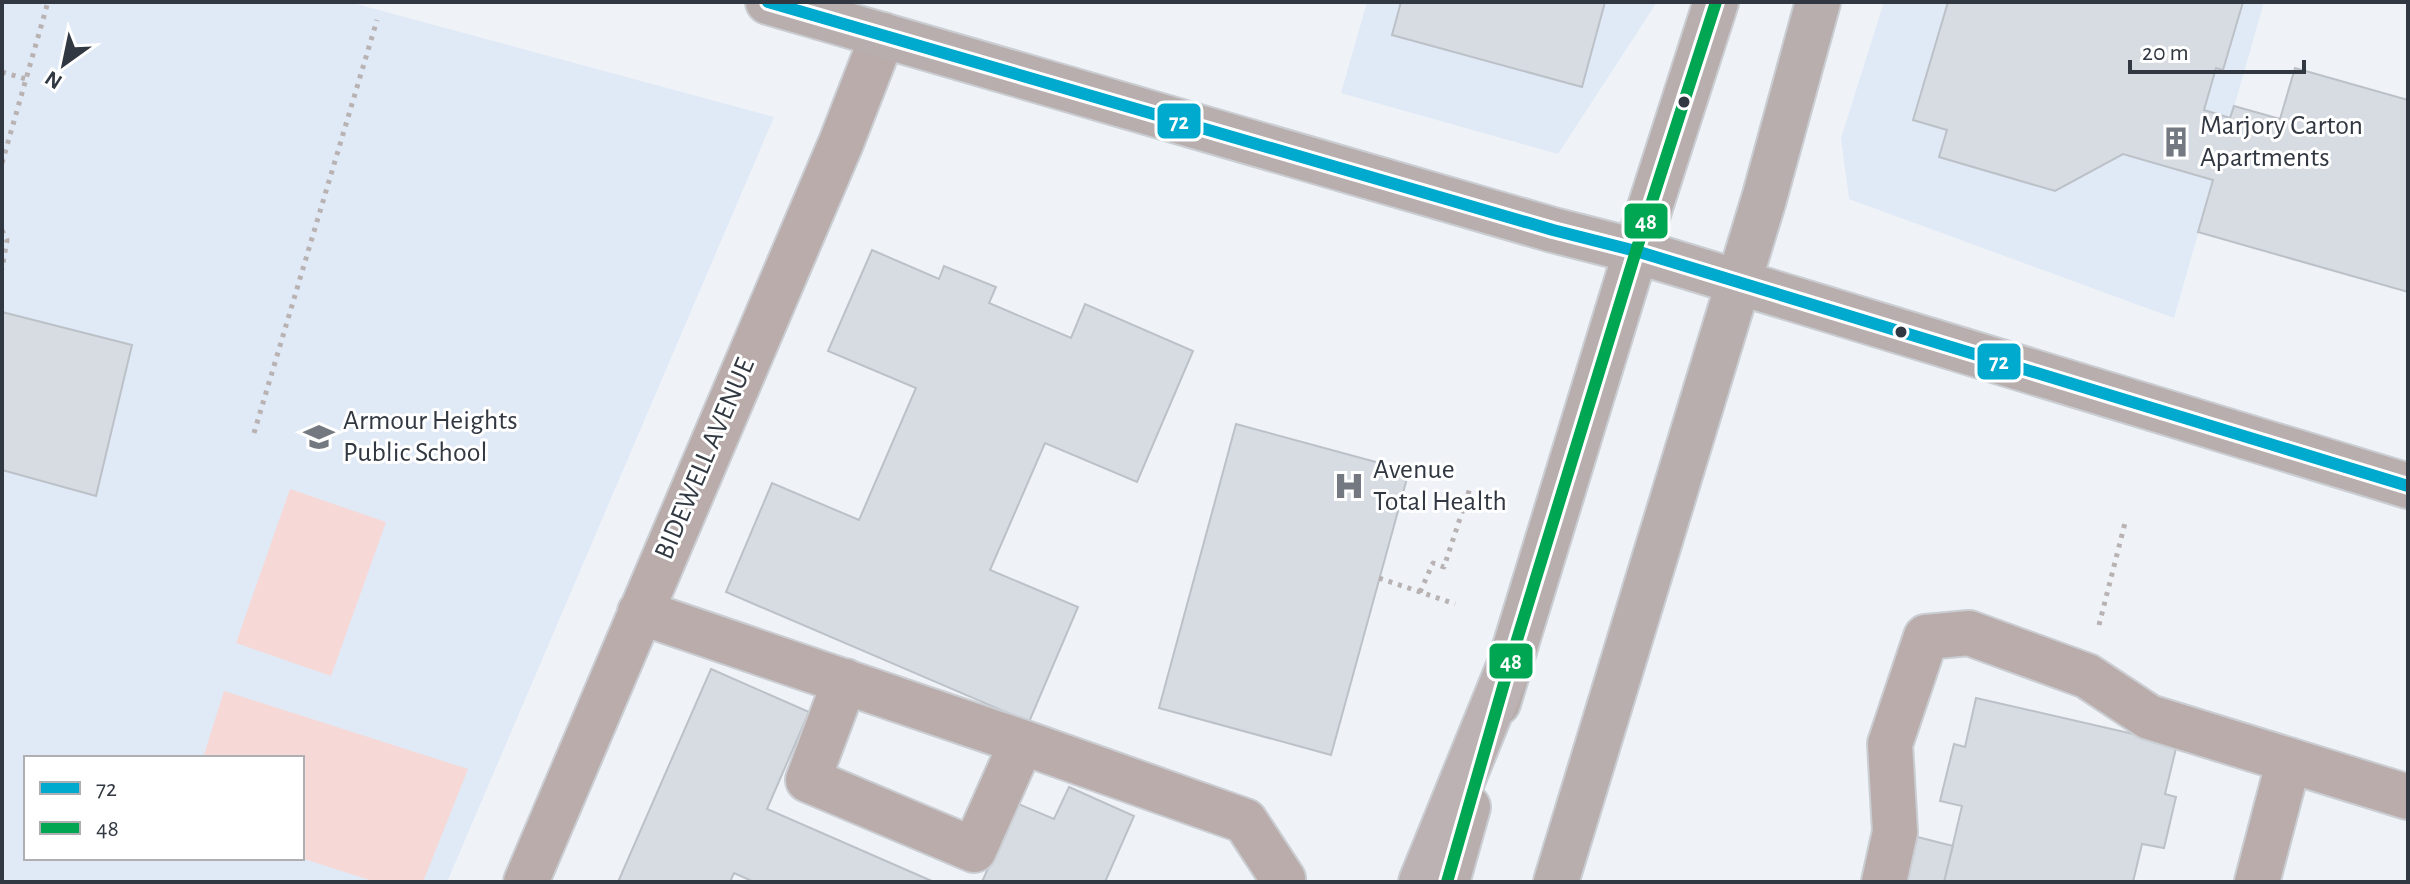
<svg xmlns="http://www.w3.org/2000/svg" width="2410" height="884" viewBox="0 0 2410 884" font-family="'Alegreya Sans',sans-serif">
  <rect width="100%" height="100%" fill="#eff3f8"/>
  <!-- built -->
  <path fill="#e0e9f6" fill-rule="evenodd" d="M2,2H349L774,117L447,882H2ZM26,758H302V858H26Z
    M1367,2H1657L1558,154L1341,93Z
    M1884,2H2264L2174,318L1849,199L1841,138Z"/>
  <!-- green -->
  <path fill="#f6d9d6" d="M290,489L386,522L331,676L236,643Z
    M224,691L468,769L423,882H376L301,858L302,758H203Z"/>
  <!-- building -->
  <path fill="#d7dce3" stroke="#bcc1c8" stroke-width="2" d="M1401,2H1605L1582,87L1392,35Z
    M1948,2H2243L2223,70L2216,68L2204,110L2230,118L2234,106L2280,119L2295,68L2408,100V292L2198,232L2213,180L2123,154L2055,191L1939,157L1947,130L1913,120Z
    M872,250L939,279L944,266L996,287L989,303L1071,338L1085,304L1193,351L1137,482L1045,443L990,570L1078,607L1029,722L726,592L772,483L859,520L916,388L828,351Z
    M2,312L132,345L96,496L2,470Z
    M1236,424L1409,471L1331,755L1159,708Z
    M711,669L809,712L767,809L934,882H754L734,873L730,882H618Z
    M1976,698L2177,744L2165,794L2176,797L2164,848L2142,844L2133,882H1944L1962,806L1940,801L1954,744L1965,747Z
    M1069,787L1134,816L1105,882H982L1016,803L1054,819Z
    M1882,828L1953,846L1944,882H1870Z"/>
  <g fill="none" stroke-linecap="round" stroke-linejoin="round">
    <!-- minor casing -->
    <g stroke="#caced3" stroke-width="48">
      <path id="minor" d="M640,612L1022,742L1245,821L1283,879L1282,882
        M845,681L808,780L974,850L1022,742
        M526,882L841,143L883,35
        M1884,882L1895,832L1890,744L1926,637L1969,633L2087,676L2149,717L2408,797
        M2257,882L2289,760"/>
    </g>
    <!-- major casing -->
    <g stroke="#caced3" stroke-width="48">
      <path id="major" d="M768,2L1553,230L1636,251L2408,486
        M1498,703L1636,251L1716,2
        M1447,882L1468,807
        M1556,882L1764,199L1818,2"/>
    </g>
    <!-- highway casing -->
    <g stroke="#caced3" stroke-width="48">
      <path id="highway" d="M1421,882L1509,666"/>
    </g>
    <!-- path -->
    <path stroke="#b8b2b3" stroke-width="5" stroke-dasharray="4 6" stroke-linecap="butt" d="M2,72L26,79
      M2,163L48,2
      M2,230L7,240L2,269
      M254,433L377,20
      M1379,578L1455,604
      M1420,592L1433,563L1444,567L1470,488
      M2099,625L2126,519"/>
    <!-- minor -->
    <use href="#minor" stroke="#b9acab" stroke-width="44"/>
    <!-- major -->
    <use href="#major" stroke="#b9aeae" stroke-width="44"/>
    <!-- highway -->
    <use href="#highway" stroke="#bdb2b3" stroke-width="44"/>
    <!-- bus-1 casing -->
    <g stroke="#fff" stroke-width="18">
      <path id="bus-1" d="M768,2L1553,230L1636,251L2408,486"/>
    </g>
    <!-- bus-2 casing -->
    <g stroke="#fff" stroke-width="18">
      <path id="bus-2" d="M1447,882L1509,666L1636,251L1716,2"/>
    </g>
    <!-- bus-1 -->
    <use href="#bus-1" stroke="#00a9ce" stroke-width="12"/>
    <!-- bus-2 -->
    <use href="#bus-2" stroke="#00a651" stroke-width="12"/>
  </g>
  <!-- icons -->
  <defs>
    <g id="building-bare" transform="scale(2.4)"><path d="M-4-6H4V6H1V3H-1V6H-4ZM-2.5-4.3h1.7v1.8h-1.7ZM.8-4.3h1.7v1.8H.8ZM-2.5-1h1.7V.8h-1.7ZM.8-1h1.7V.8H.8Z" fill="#747981" stroke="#fff" stroke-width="2.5" paint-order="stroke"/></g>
    <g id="school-bare" transform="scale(2.4)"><path d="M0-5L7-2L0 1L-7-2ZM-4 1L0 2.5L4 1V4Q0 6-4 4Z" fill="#747981" stroke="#fff" stroke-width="2.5" paint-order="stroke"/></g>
    <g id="hospital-bare" transform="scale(2.4)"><path d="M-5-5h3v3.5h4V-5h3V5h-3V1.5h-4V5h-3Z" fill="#747981" stroke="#fff" stroke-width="2.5" paint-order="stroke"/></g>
  </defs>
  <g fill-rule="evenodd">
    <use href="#building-bare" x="2176" y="142"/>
    <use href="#school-bare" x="319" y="437"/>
    <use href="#hospital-bare" x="1349" y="486"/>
  </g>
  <!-- markers -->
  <g fill="#313841" stroke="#fff" stroke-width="3">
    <circle cx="1684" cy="102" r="7"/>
    <circle cx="1901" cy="332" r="7"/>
  </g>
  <g text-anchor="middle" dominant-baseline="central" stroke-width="6" stroke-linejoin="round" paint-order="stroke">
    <!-- poi labels -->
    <g font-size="28" fill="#313841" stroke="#fff" text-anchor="start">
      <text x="2200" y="126">Marjory Carton<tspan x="2200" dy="32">Apartments</tspan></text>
      <text x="343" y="421">Armour Heights<tspan x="343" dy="32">Public School</tspan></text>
      <text x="1373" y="470">Avenue<tspan x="1373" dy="32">Total Health</tspan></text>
    </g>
    <!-- street labels -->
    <g font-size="28" fill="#313841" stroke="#fff">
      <text transform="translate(705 459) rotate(-67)">BIDEWELL AVENUE</text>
    </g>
  </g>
  <g stroke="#fff" stroke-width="3">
    <rect x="1156" y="102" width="46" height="38" rx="8" fill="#00a9ce"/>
    <rect x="1623" y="202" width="46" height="38" rx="8" fill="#00a651"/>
    <rect x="1976" y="342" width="46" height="39" rx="8" fill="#00a9ce"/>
    <rect x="1488" y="642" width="46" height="38" rx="8" fill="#00a651"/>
  </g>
  <g font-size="22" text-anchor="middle" font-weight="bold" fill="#fff">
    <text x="1179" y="129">72</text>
    <text x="1646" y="229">48</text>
    <text x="1999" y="369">72</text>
    <text x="1511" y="669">48</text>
  </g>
  <!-- border -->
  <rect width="2410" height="884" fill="none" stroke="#313841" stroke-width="8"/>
  <!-- legend -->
  <rect x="24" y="756" width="280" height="104" fill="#ffffff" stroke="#adafb3" stroke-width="2"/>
  <rect x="40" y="782" width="40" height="12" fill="#00a9ce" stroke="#adafb3" stroke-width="2"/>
  <text x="96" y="796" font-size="24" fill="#313841">72</text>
  <rect x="40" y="822" width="40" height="12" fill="#00a651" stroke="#adafb3" stroke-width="2"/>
  <text x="96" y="836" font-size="24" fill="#313841">48</text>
  <!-- north arrow -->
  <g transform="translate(64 64) rotate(213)" stroke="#ffffff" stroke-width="6" paint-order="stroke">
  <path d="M0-6L14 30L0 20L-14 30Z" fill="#313841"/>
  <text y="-12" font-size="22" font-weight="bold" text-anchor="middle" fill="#313841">N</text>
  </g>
  <!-- scale -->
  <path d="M2130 60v12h174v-12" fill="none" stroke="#313841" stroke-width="4"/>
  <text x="2142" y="60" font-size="24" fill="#313841" stroke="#ffffff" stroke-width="6" paint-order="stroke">20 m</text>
</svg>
